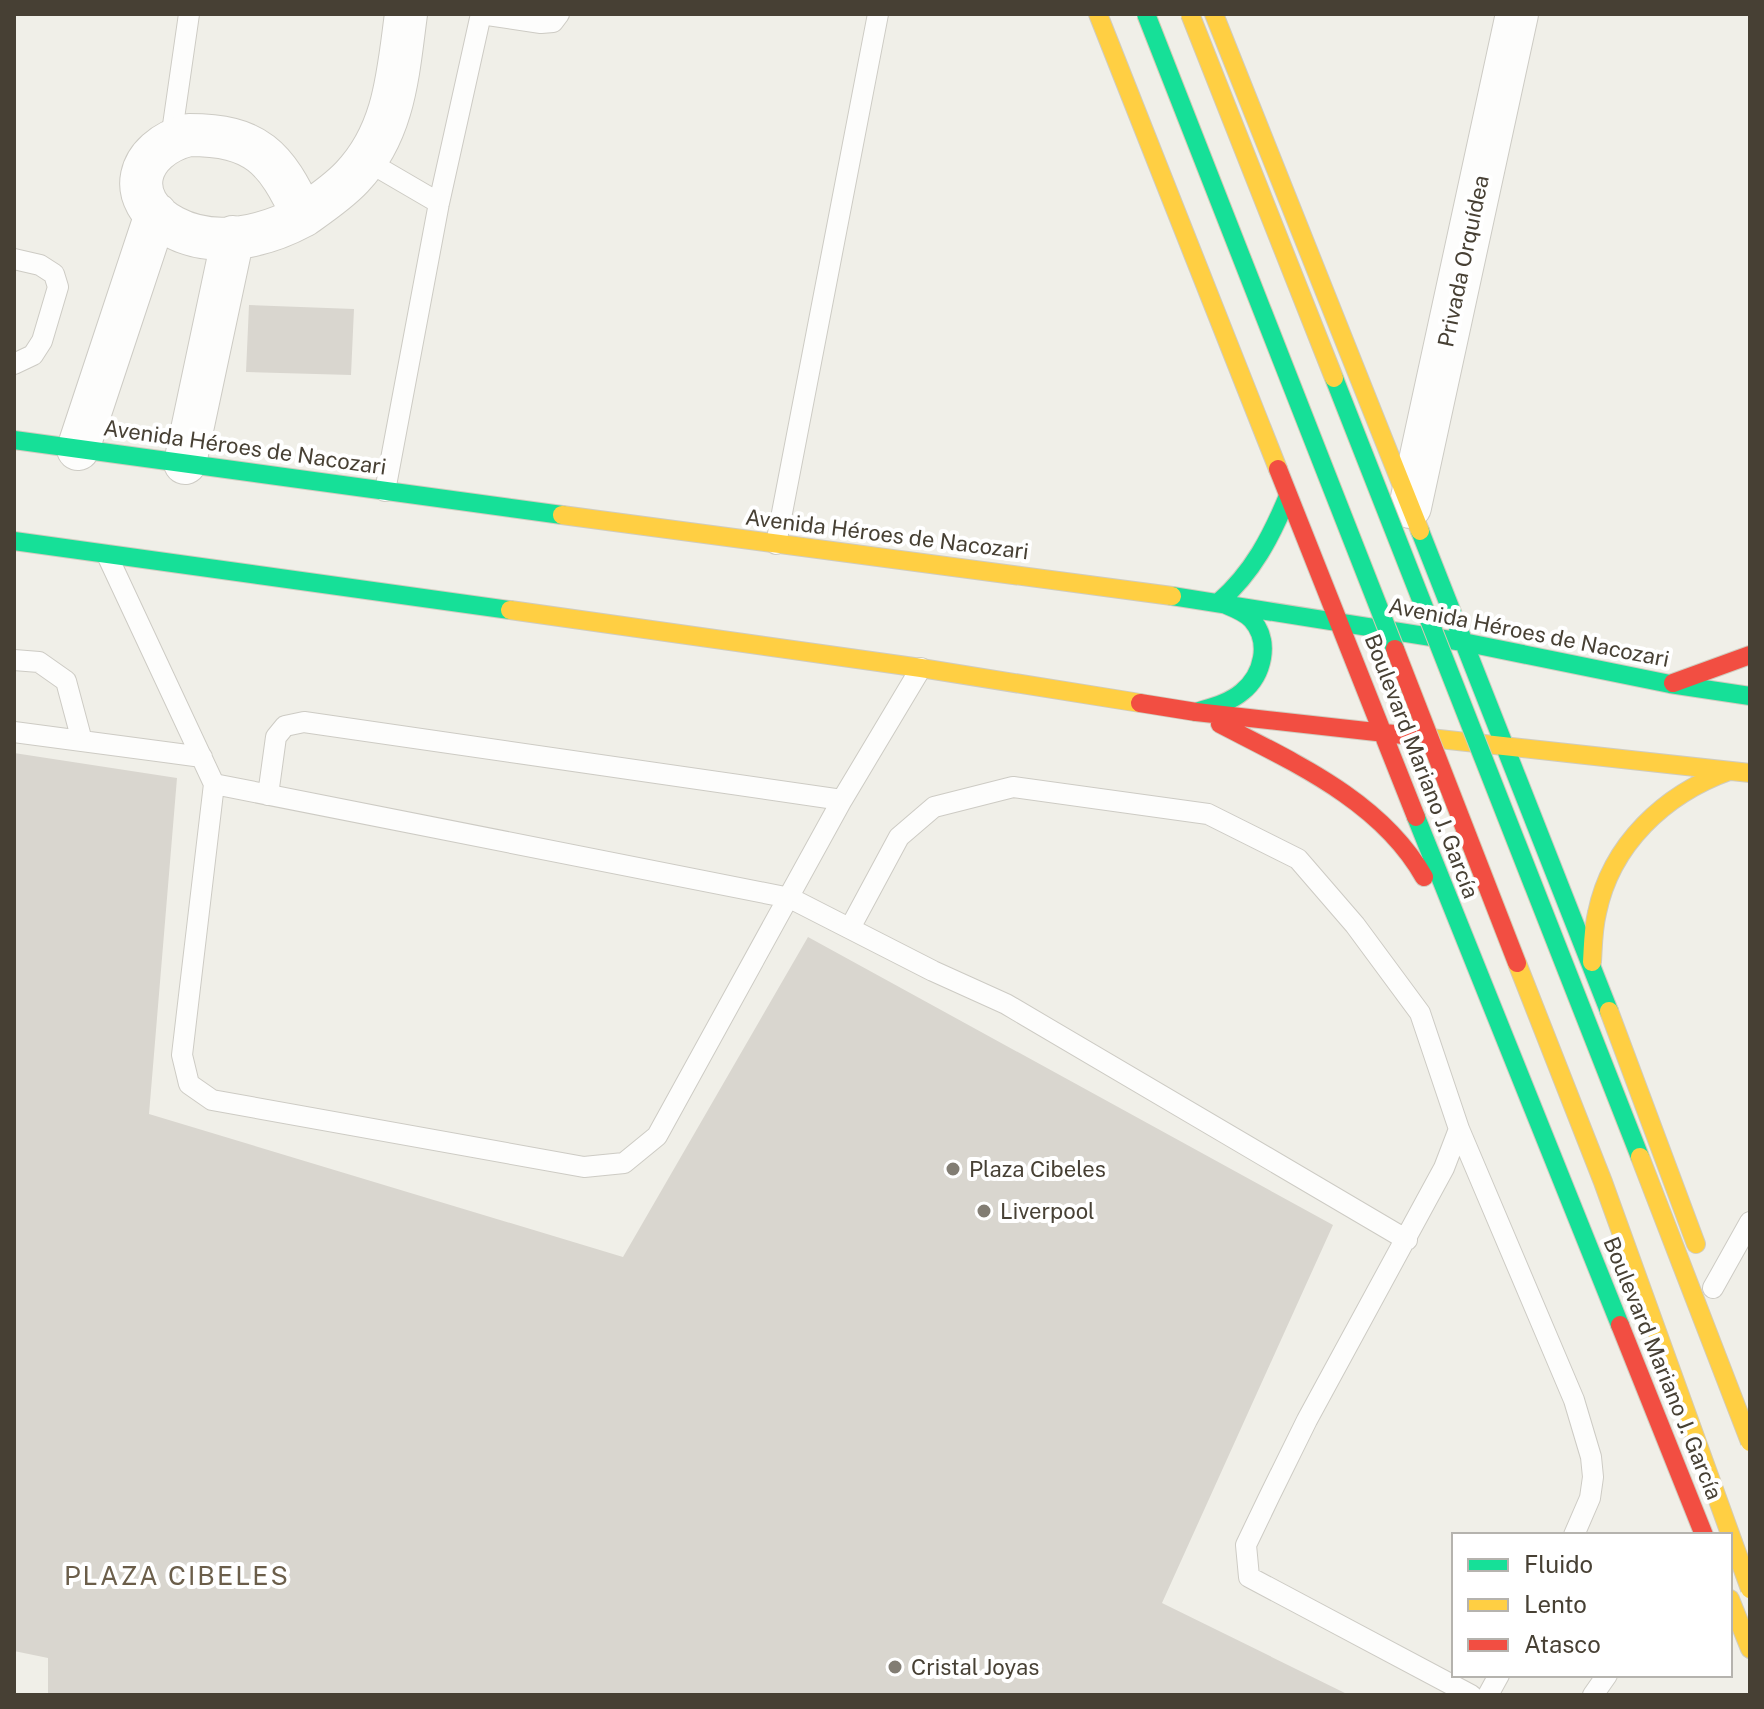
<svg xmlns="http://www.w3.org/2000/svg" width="1764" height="1709" viewBox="0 0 1764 1709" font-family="'Public Sans',sans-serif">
  <rect width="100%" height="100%" fill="#f0efe8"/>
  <!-- building -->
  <path fill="#d9d6cf" d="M249,305L354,309L351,375L246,372Z
    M14,753L177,778L149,1114L623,1257L808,937L1333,1225L1162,1603L1349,1695H48V1658L14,1651Z"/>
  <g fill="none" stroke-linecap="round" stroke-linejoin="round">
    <!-- lane casing -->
    <g stroke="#cdcbc4" stroke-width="22">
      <path id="lane" d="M481,14L541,23L553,22L559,14
        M171,139L189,14
        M367,161L439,203
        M14,259L40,265L54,274L58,287L42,341L33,355L14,364
        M385,491L439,203L481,14
        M776,544L878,14
        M107,555L214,784L182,1055L189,1084L212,1100L584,1167L624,1163L657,1136L842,800L921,668
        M14,660L39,662L66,681L82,741
        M14,732L202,757
        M214,784L790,898L933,971L1006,1004L1407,1240
        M268,795L276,737L285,726L304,722L842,800
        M850,928L899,837L934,807L1013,787L1208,814L1298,859L1355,925L1420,1013L1459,1129
        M1713,1288L1750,1222
        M1471,1695L1249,1577L1246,1545L1270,1495L1307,1420L1444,1168L1459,1129L1574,1400L1591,1457L1593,1477L1590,1498L1574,1535
        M1488,1695L1499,1675
        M1593,1695L1607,1675"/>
    </g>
    <!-- street casing -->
    <g stroke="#cdcbc4" stroke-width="44">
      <path id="street" d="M189,135C256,135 276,157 303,216C264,237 214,249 173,227C122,200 136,148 189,135Z
        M303,216C320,204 338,192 352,177C395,132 398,73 406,14
        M78,449L156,214
        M185,463L233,237
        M1410,507L1517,14"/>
    </g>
    <!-- fast casing -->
    <g stroke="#d0ccbf" stroke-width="20">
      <path id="fast" d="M14,440L562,515
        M1420,531L1609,1011
        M14,541L510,610
        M1172,596L1463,642L1670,684L1750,696
        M1196,712C1212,707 1229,703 1242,692C1263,675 1271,642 1252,620C1244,611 1230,607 1219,602C1253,572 1271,537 1288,496
        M1416,817L1620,1325"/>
    </g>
    <!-- slow casing -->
    <g stroke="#d0ccbf" stroke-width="20">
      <path id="slow" d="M1098,14L1278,469
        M1214,14L1420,531
        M562,515L1172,596
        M510,610L921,668L1140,703
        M1430,738L1750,773
        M1592,962C1593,946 1593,929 1597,913C1611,844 1665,794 1729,771
        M1609,1011L1696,1244
        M1730,1599L1750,1649"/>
    </g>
    <!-- jam casing -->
    <g stroke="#d0ccbf" stroke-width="20">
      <path id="jam" d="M1278,469L1416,817
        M1673,683L1750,655
        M1140,703L1196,712L1430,738
        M1220,724C1295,763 1381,801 1424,877
        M1620,1325L1704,1535"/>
    </g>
    <!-- lane -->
    <use href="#lane" stroke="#fdfdfc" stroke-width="20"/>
    <!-- street -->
    <use href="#street" stroke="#fdfdfc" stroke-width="42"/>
    <!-- fast -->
    <use href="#fast" stroke="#16e098" stroke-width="18"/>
    <!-- slow -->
    <use href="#slow" stroke="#ffcf43" stroke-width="18"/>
    <!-- jam -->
    <use href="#jam" stroke="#f24e42" stroke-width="18"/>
    <!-- fast-bridge casing -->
    <g stroke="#d4cbb4" stroke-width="20" stroke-linecap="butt">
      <path id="fast-bridge" d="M1146,14L1395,649
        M1334,378L1640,1157"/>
    </g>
    <!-- slow-bridge casing -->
    <g stroke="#d4cbb4" stroke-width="20" stroke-linecap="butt">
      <path id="slow-bridge" d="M1190,14L1334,378
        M1517,963L1603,1182L1750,1589
        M1640,1157L1750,1442"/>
    </g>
    <!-- jam-bridge casing -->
    <g stroke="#d4cbb4" stroke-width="20" stroke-linecap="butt">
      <path id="jam-bridge" d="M1395,649L1517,963"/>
    </g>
    <!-- fast-bridge -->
    <use href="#fast-bridge" stroke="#16e098" stroke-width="18"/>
    <!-- slow-bridge -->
    <use href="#slow-bridge" stroke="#ffcf43" stroke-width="18"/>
    <!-- jam-bridge -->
    <use href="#jam-bridge" stroke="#f24e42" stroke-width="18"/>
  </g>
  <!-- markers -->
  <g fill="#827d73" stroke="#fff" stroke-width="3">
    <circle cx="953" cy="1169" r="8"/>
    <circle cx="984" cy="1211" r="8"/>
    <circle cx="895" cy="1667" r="8"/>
  </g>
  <g text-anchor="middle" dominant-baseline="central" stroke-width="8" stroke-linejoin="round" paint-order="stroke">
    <!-- street labels -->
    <g font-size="22" fill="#474034" stroke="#fff">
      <text transform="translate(1463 261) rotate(-78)">Privada Orquídea</text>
      <text transform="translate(245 447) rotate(8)">Avenida Héroes de Nacozari</text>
      <text transform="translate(887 534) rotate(7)">Avenida Héroes de Nacozari</text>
      <text transform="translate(1529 632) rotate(11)">Avenida Héroes de Nacozari</text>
      <text transform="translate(1422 766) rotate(69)">Boulevard Mariano J. García</text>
      <text transform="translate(1663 1368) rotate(68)">Boulevard Mariano J. García</text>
    </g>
    <!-- poi labels -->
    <g font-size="22" fill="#474034" stroke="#fff" text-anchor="start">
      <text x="969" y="1169">Plaza Cibeles</text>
      <text x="1000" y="1211">Liverpool</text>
      <text x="911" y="1667">Cristal Joyas</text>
    </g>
    <!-- quarter labels -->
    <g font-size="26" letter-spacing="2" fill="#6b5e4a" stroke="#fff">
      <text x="177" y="1575">PLAZA CIBELES</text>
    </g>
  </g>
  <!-- border -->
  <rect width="1764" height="1709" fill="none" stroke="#474034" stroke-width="32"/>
  <!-- legend -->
  <rect x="1452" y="1533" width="280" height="144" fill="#ffffff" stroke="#b5b3ae" stroke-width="2"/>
  <rect x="1468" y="1559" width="40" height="12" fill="#16e098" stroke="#b5b3ae" stroke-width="2"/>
  <text x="1524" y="1573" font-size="24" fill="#474034">Fluido</text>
  <rect x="1468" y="1599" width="40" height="12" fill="#ffcf43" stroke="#b5b3ae" stroke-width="2"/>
  <text x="1524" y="1613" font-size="24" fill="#474034">Lento</text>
  <rect x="1468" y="1639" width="40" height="12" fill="#f24e42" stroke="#b5b3ae" stroke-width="2"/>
  <text x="1524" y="1653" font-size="24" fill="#474034">Atasco</text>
</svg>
